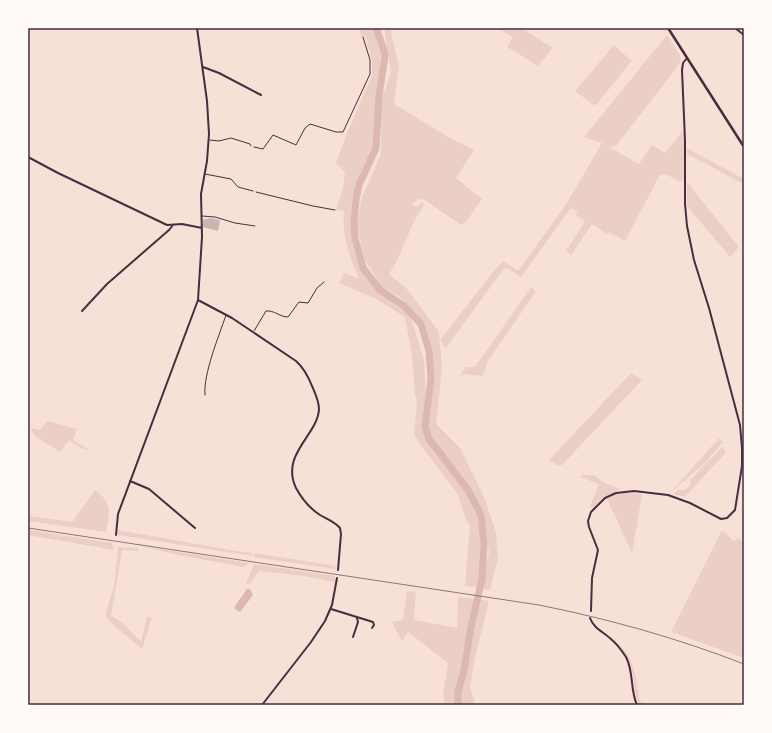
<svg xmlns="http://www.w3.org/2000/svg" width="772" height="733" viewBox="0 0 772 733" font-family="Overpass,sans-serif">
  <rect width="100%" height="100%" fill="#f7e1d7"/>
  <!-- green -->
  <path fill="#ebcfc5" d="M359,28H374L381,49L379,85L375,106L376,136L371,157L352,200L351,224L354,249L361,268L377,290L384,297L410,315L424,360L426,396L422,427L427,440L465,490L478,514L483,543L478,587L465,586L470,526L467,522L457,493L417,440L414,434L417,399L415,395L412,355L405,317L378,300L339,283L344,273L359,278C349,256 342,236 344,211L336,210L343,188L345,172L336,163L347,133L372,75V61L366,37L361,35Z
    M384,28H390L399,66L394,104L450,138L474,150L456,178L482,199L466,222L461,225L425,200L419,199L412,204V206H418L422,202L425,204C409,225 404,252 389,274L407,289L439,332L442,368L436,424L460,448L484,497L496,532L498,558L490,590L482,588L489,552L483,516L471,490L432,439L428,428L434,381L431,352L423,322L401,298L382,287L364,259L357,225L362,197L381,154V101L391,72Z
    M498,28H522L553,48L538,66L507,47L513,37Z
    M667,35L680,55L681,62L616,146L609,147L639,164L652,145L665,153L684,129V180L681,182L665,174L660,175L625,241L609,232L607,234L592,224L571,255L566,251L585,221L576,215L578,212L571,208L521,277L507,268L503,270L445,349L441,339L496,268L503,261L518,271L565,206L602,143L584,137Z
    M614,45L632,61L595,106L575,91Z
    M687,148L744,179V184L687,154Z
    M687,182L739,247L730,257L687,206Z
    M531,287L536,291L486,364V367L482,376L464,374L458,378L466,367H475Z
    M631,373L642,380L562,465H557L549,460Z
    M47,421L77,429L73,440L91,451L81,448L69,440L60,452L36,437L30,428L40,430Z
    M719,438L723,442L705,463L670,493Z
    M722,447L726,452L685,497L673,494L678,490H684L690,486L691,479Z
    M581,475H594L603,482L620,489L602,498L593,508L590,506L599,484L580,477Z
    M95,490C113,503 110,513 106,532L28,521V516L72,522Z
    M629,493L642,494L632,553L607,499L617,494Z
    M28,530L112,543L114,550L28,535Z
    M118,530L236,551L253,553L252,556L118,535Z
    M722,530L734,541L738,538L744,543V658L671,632Z
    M140,546L249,563L244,567L183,556Z
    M118,547L138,548V551L122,550L111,615L116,619L123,623L141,642L147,616L152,618L142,649L113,625L106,617V612L114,586Z
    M255,553L335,566V569L254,557Z
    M254,564L335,576V582L304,576L259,571L250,584L246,583Z
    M407,591L416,592L414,619L415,620L457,628L458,597L489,601L474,662L470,688L476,705H445L443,694L448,663L408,632L402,641L392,622L403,620Z
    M611,637C635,657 635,672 640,701L645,705H638C635,696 635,688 634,679C630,661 623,650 611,637Z"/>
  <!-- water -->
  <path fill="#dcb8b0" d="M247,589H250L253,595L240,612L235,609V606Z"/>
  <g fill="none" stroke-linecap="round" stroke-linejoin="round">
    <!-- river -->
    <path stroke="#dcb8b0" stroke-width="7" d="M376,28L383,47L385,56L379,96L376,148L359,185L356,199L354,223L355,238L363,268L380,290L404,306L421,324L429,351L431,379L425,427L429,439L468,490L481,515L484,544L482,579L471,627L464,670L458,692V705"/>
  </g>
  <!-- building -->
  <path fill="#ccb4b1" d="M210,218L220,220L218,231L203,227V220Z"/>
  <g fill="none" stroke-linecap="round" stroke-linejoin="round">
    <!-- path -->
    <path stroke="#4a2c40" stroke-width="1" d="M254,147L263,149L273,135L296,145L305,128L310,124L336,132H343L370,74V60L363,37
      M256,192L313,206L335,210"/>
    <!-- service -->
    <path stroke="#4a2c40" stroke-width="1" d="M210,140L219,141L231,138L250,144L251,146
      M205,174L231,179L238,187L253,191
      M202,216L215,217L235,223L255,226
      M254,331L266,311C274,310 280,317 288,317L299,302L308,303L317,288L324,282
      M205,395C203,374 219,336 226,315"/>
    <!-- minor -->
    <path stroke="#4a2c40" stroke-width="2" d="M197,28L207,101L209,134L207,161L201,194L202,237L198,300L232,318L296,361C304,368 308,376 312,386C315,393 319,401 319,409C318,435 280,454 296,488C302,499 309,508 320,515C327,519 335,522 340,528L341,534L338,570
      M735,28L744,35
      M28,29L29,28
      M203,67L219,73L261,95
      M28,157L58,173L167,225L182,224L202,228
      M82,311L107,284L169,230L173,225
      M130,481L149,489L195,528
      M116,535L118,514L198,300
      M331,609L373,622L374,625L372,628
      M591,611L592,578L598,550L589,527L588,521L591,512L605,498L616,493L634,491L668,495L690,503L721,519L727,518L735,510L742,466V448L740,425L709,308L694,260L687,226L685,204V140L682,70L683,63L687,58
      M590,618C594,629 604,632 612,640C617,644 622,651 626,657C634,672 630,690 637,705
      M353,637L358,622L357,618
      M262,705L311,642L325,621L332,605L337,578"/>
    <!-- tertiary -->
    <path stroke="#4a2c40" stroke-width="2.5" d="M668,28L744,147"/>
    <!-- rail -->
    <path stroke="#8f747c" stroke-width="1" d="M28,528L539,605C609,619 677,638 744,664"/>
  </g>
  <!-- border -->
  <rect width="772" height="733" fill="none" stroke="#fffaf5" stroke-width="58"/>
  <rect x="29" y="29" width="714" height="675" fill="none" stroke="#4a2c40" stroke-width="1.5"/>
</svg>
